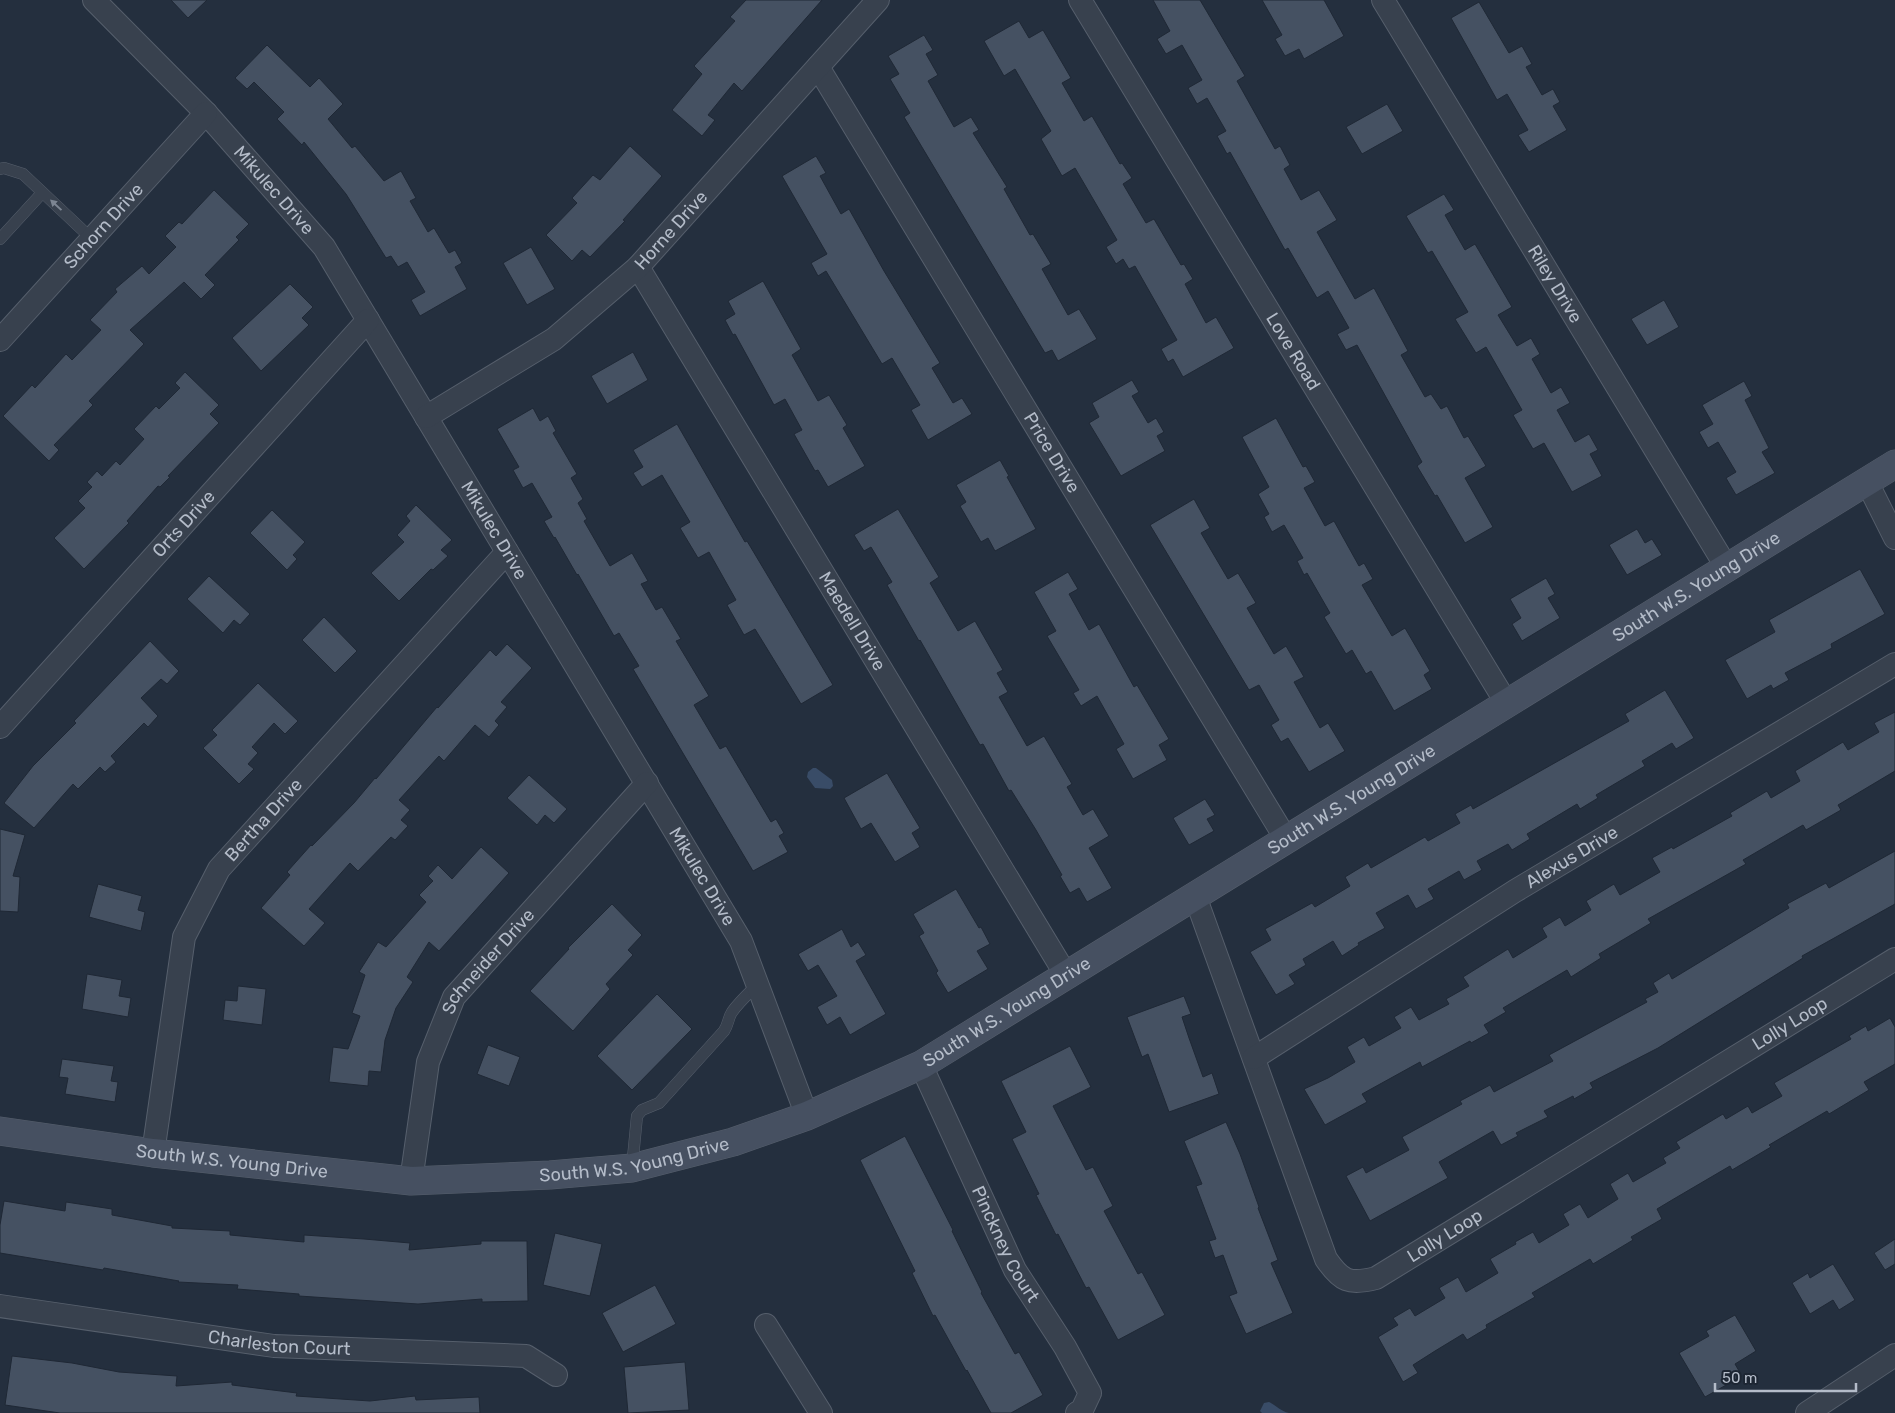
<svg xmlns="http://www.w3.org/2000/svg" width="1895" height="1413" viewBox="0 0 1895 1413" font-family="Rubik,sans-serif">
  <rect width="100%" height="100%" fill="#242f3e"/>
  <!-- water -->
  <path fill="#394c67" d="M813,768H816L832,780L833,786L830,789L815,788L807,777L808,772Z
    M1269,1402C1277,1406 1280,1411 1289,1413H1262L1260,1411L1264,1403Z"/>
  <!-- building -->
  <path fill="#455162" stroke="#1f2835" d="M171,0H207L188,18Z
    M746,0H822L742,91L734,83L708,115L715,120L702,136L672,110L702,74L694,66L735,21L730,17Z
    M1153,0H1200L1245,76L1237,81L1275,149L1280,146L1290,165L1284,169L1301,200L1319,190L1337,220L1317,232L1355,299L1374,288L1408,351L1401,355L1425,397L1431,394L1441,409L1447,406L1464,438L1468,436L1486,466L1465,478L1493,527L1465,543L1437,495L1435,496L1417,466L1422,462L1357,345L1346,350L1337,334L1349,328L1328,291L1317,298L1288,248L1285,250L1230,152L1227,154L1217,136L1226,131L1207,98L1197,104L1188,88L1202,80L1182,45L1166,54L1157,39L1170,31Z
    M1262,0H1324L1344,36L1304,59L1299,49L1285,56L1275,39L1282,35Z
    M1479,2L1509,53L1522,46L1532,64L1526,67L1542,95L1553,89L1560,102L1553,106L1567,130L1529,152L1518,135L1528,130L1507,94L1497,100L1451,18Z
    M1019,21L1029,38L1043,30L1071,78L1062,83L1084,121L1092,116L1120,164L1122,163L1132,178L1123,184L1146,223L1154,219L1181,265L1184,264L1193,279L1185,284L1206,323L1216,317L1234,348L1183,377L1173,359L1168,362L1161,349L1177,340L1135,266L1129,269L1123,259L1116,264L1106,247L1117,240L1075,168L1062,176L1041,139L1051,131L1015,69L1004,76L984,41Z
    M924,35L933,50L926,54L938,75L928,81L954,127L971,117L979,130L973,133L1007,187L1004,189L1030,235L1033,234L1051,264L1042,269L1068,315L1079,309L1097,339L1058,361L1052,350L1045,353L904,117L910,113L890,79L899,74L888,56Z
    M267,45L310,87L319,78L343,104L328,119L352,148L355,146L384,181L401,171L416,198L410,201L428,232L434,228L449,253L455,250L462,263L455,267L467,289L420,316L411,300L425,292L407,262L398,267L391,256L386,258L346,194L304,142L302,145L277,119L284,112L254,82L247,89L235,78Z
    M1387,104L1403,131L1362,154L1346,127Z
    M630,146L662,176L623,220L625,221L590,257L582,250L572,261L546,235L577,203L572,198L593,175L600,180Z
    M816,156L826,173L820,176L841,214L849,209L884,271L940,363L932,368L953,403L962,398L972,414L928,440L911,410L920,405L892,358L882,364L826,271L818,276L811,263L827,254L782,176Z
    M214,190L249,224L236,237L239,240L205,275L215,285L201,299L184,282L130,330L144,344L89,401L93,405L54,445L59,450L49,461L3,416L32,385L35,388L66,354L72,360L101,330L90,320L117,292L115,289L142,266L149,274L176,247L165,236L179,222L182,224Z
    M1444,194L1454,210L1445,215L1465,250L1475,244L1512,307L1498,315L1517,346L1531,338L1540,354L1532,359L1551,393L1561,387L1570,403L1557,410L1575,442L1589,434L1598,450L1590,454L1602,476L1572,492L1544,443L1533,449L1513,415L1522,410L1486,347L1476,353L1455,319L1468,312L1432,251L1428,253L1406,216Z
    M531,247L555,289L527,305L503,263Z
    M763,281L801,349L792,355L818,401L829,395L847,425L843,428L865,466L828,487L818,470L815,471L794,434L802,430L785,399L774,405L735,334L733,335L725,320L735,314L728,301Z
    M290,284L313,307L302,318L309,325L261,371L232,338Z
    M1664,300L1679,327L1647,345L1631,319Z
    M633,352L648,380L607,404L591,376Z
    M185,372L219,405L210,414L219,423L168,476L170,477L160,487L158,486L127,521L129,523L84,569L54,538L85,508L78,501L92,487L87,482L97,471L102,476L116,461L120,465L144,439L134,429L156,406L159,409L180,388L175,383Z
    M1132,380L1139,392L1132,396L1148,423L1156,418L1164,432L1157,436L1165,451L1121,476L1089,423L1099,417L1092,403Z
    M1744,381L1752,396L1745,400L1769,448L1762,452L1775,473L1736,495L1726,478L1736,472L1718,442L1708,448L1699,432L1713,424L1702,405Z
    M533,408L540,421L548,416L556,431L553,433L577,474L571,478L583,499L578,503L587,519L584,521L610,566L632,553L648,581L641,584L656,610L662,607L681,639L676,641L709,696L694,705L720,749L726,746L771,822L776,819L784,833L779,836L788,852L753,871L633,669L639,666L619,633L614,636L578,574L577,575L555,537L554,538L544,521L552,517L532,483L523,488L513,470L519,467L497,429Z
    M1276,418L1303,467L1306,466L1315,482L1304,488L1325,526L1334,521L1359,566L1364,563L1373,579L1362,585L1392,636L1405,628L1430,671L1424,675L1432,689L1394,711L1371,671L1366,674L1352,650L1346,654L1324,617L1330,613L1307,573L1304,575L1297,561L1303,558L1284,525L1272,532L1264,517L1269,514L1258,494L1269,487L1242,437Z
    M677,424L745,542L747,541L833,685L801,704L755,629L744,635L727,605L736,600L709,552L698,558L680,528L690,522L662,475L642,487L633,473L643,467L633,450Z
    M1000,460L1009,476L1007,477L1036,529L995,551L988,538L981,542L960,506L966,502L956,485Z
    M1194,499L1210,528L1201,533L1228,579L1238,573L1256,603L1247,608L1274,654L1286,646L1304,677L1294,682L1320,728L1328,723L1345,751L1309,772L1288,738L1281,742L1271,725L1279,720L1259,685L1249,690L1150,525Z
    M416,505L452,540L441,550L448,556L433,570L431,569L399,601L371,573L404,542L397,535L410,521L406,516Z
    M898,509L939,577L930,583L958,631L975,621L1003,670L997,673L1008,692L999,697L1027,746L1044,736L1072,784L1067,787L1083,815L1093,809L1109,836L1089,848L1112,888L1087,902L1079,888L1070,893L1060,876L1062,875L1036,830L1011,790L1009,791L983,744L980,745L920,640L919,641L887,585L892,582L871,547L864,551L854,535Z
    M272,510L305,542L293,555L297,559L287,570L250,533Z
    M1637,529L1645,543L1652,539L1662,555L1627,575L1609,545Z
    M1860,569L1885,614L1831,644L1832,648L1785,673L1789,680L1773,689L1771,685L1747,699L1725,660L1775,632L1769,620Z
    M1068,572L1078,589L1069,594L1089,630L1099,624L1134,687L1137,685L1169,739L1159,745L1167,760L1133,779L1116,749L1124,744L1097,696L1081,706L1073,693L1079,690L1047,636L1056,631L1034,592Z
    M209,576L250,614L240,625L234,620L223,633L187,599Z
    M1546,578L1555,594L1548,598L1560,618L1522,641L1512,624L1521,618L1510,599Z
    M324,617L357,651L335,673L302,640Z
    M150,641L179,671L167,684L161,679L141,698L158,716L148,727L144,723L111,756L116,762L105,772L100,767L78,789L73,784L34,828L4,803L33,766L76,723L74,721Z
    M507,644L532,668L501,702L507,707L495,721L499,725L489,737L475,725L444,761L439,756L399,800L410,810L401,820L408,826L395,840L391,837L358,871L350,863L309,909L325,923L304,946L261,908L290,875L287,872L311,845L312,846L354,803L375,778L376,779L437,707L438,708L490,650L496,656Z
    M258,683L298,721L285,734L274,723L252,747L258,753L248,764L254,769L239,784L203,748L217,735L212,730Z
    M1665,690L1694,738L1676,749L1672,743L1642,761L1645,766L1596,795L1598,798L1580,809L1577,804L1527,834L1530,839L1512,850L1508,844L1477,861L1482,870L1464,880L1459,871L1428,889L1434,899L1416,909L1408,895L1376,913L1385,928L1358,943L1359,945L1342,956L1333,941L1303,959L1306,965L1289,975L1295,984L1276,995L1250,952L1271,940L1265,929L1312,903L1315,907L1350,886L1345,877L1368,863L1371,868L1425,837L1428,841L1460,823L1455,814L1471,805L1473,809L1629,721L1625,714Z
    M1895,712V771L1838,805L1841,810L1806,830L1803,825L1743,860L1746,864L1648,919L1651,923L1599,954L1601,958L1571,977L1567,970L1503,1008L1506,1012L1484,1025L1489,1033L1471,1043L1470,1041L1422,1067L1420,1062L1362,1094L1367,1102L1325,1125L1304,1089L1328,1078L1355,1062L1347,1047L1364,1037L1369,1046L1401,1028L1394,1017L1411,1007L1419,1020L1449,1004L1446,999L1469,986L1463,977L1508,949L1513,958L1547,937L1542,928L1560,917L1565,926L1591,910L1586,901L1614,884L1620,895L1660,872L1652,858L1672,847L1673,849L1732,816L1730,813L1767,791L1771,798L1800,781L1795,771L1843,742L1848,750L1879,732L1874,723Z
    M887,773L920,828L912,833L920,847L895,862L871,823L861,829L844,798Z
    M529,775L567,809L554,823L545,815L537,825L507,798Z
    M1205,799L1215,815L1207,819L1214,831L1189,845L1173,818Z
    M0,829L25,835L13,876L20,877L18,912L0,911Z
    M481,847L509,873L439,951L429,942L407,977L413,982L396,1008L385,1040L381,1072L369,1071L368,1086L329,1082L333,1047L348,1049L360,1016L352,1013L365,975L359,972L378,942L386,947L426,902L419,895L433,881L428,876L438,865L452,879Z
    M1895,851V904L1802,956L1803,958L1658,1048L1590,1083L1593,1088L1574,1099L1573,1096L1544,1111L1548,1117L1516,1133L1518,1136L1501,1145L1493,1131L1439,1162L1448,1178L1370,1221L1346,1176L1363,1167L1366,1173L1409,1150L1402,1137L1462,1104L1460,1101L1490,1085L1494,1092L1553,1061L1549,1055L1647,1002L1645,999L1658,992L1653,983L1669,973L1672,979L1789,908L1787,904L1826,883L1829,888Z
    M98,884L142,896L138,910L145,912L141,931L89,917Z
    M956,889L979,928L981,927L990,944L977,951L988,969L948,993L936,973L938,971L919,936L924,933L913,914Z
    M612,904L642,935L628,950L633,955L606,984L610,989L573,1031L530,991L569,949L568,948Z
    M842,929L851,947L858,942L866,955L856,961L886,1014L850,1035L840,1017L827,1025L817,1007L837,996L818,965L808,971L798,954Z
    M87,974L122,980L119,996L131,998L128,1017L82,1009Z
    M238,986L266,989L262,1025L223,1020L225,1000L237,1001Z
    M657,994L692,1029L632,1090L597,1056Z
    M1184,996L1191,1014L1182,1017L1189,1038L1203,1077L1212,1073L1219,1094L1169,1112L1148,1054L1142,1057L1127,1017Z
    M1890,1018L1895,1027V1064L1864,1082L1869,1090L1829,1114L1827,1111L1769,1145L1771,1147L1732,1170L1730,1166L1672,1200L1657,1209L1662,1219L1631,1237L1633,1240L1593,1264L1590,1259L1532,1293L1535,1297L1486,1325L1487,1328L1467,1340L1463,1334L1435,1351L1413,1365L1418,1373L1403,1382L1378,1337L1398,1325L1393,1318L1410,1308L1415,1316L1445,1298L1439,1288L1458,1277L1466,1292L1498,1273L1490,1259L1516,1244L1515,1242L1533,1232L1539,1243L1569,1225L1563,1214L1580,1204L1588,1218L1618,1199L1610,1184L1628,1173L1633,1182L1666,1163L1663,1158L1680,1148L1676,1142L1723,1114L1726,1119L1748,1106L1752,1113L1782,1096L1774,1083L1851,1039L1849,1036L1866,1026L1868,1031Z
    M488,1045L520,1057L509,1086L477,1074Z
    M1070,1046L1091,1087L1053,1106L1086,1170L1093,1167L1113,1206L1104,1211L1138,1274L1142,1272L1165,1315L1118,1340L1089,1287L1086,1288L1058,1234L1056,1235L1036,1195L1039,1194L1012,1139L1026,1132L1001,1081Z
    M62,1059L114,1066L111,1081L118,1082L115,1102L65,1094L68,1078L59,1077Z
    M1226,1122L1240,1154L1259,1207L1258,1208L1278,1260L1271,1263L1293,1313L1246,1334L1229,1296L1237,1293L1223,1255L1215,1258L1209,1241L1216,1239L1196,1186L1202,1184L1184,1141Z
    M905,1136L953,1230L952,1231L982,1292L981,1293L1015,1354L1019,1352L1043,1395L1011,1413H991L967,1370L966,1371L935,1315L933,1316L912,1273L915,1271L860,1160Z
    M4,1201L65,1211L66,1202L112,1209V1215L172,1226V1228L230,1231V1235L304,1242V1235L364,1239L410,1243L409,1250L481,1244V1241H527L528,1301L482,1302V1299L418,1304L299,1296V1294L237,1289L238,1285L178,1282L179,1281L104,1268L103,1270L0,1253V1225Z
    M555,1233L602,1244L590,1296L543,1285Z
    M1895,1239V1264L1885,1270L1874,1253Z
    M1833,1264L1855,1300L1839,1310L1833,1300L1810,1314L1792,1283L1808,1273L1810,1278Z
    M655,1285L676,1324L623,1352L602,1313Z
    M1735,1315L1756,1351L1735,1364L1742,1376L1705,1397L1679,1353L1709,1336L1706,1331Z
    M12,1356L72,1363L119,1372L177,1376L176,1386L232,1382V1385L297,1393L296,1396L370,1401L415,1396L416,1400L479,1397L480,1413H60L5,1405Z
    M685,1362L689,1410L628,1413L624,1367Z"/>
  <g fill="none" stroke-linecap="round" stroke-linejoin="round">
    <!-- service casing -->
    <g stroke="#565f6c" stroke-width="12">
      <path id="service" d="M0,169L4,168L23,174L92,239
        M0,239L42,193
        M632,1168L637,1116L642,1110L659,1103L724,1031C729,1023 728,1018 732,1012C739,1002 749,993 758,984"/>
    </g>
    <!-- minor casing -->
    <g stroke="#565f6c" stroke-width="24">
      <g id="minor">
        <path id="s1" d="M94,0L206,113L324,247L741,941L807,1116"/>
        <path id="s2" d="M1080,0L1507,704"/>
        <path id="s3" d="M1383,0L1727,568"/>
        <path id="s4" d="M818,67L1286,839"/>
        <path id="s5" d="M638,267L1066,975"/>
        <path id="s6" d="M0,340L206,113"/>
        <path id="s7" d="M426,417L554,339L638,267L878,0"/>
        <path d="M1867,482L1895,538"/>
        <path id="s8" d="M0,727L368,320"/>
        <path id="s9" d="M1195,896L1326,1259C1341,1281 1349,1285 1376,1278L1895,959"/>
        <path id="s10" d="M1254,1058L1515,891L1895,664"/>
        <path id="s11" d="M921,1065L1015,1270L1065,1347L1090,1393L1082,1410L1077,1413"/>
        <path id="s12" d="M153,1153L184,937L219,869L507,552"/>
        <path id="s13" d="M411,1181L428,1062L454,997L647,783"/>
        <path id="s14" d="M0,1306L274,1346L526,1356L556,1375"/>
        <path d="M766,1325L821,1413"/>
        <path d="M1807,1413L1895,1355"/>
      </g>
    </g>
    <!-- secondary casing -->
    <g stroke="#565f6c" stroke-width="29">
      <g id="secondary">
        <path id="s15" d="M0,1131L153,1153L411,1181L550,1175L632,1168L733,1142L807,1116L921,1065L1895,464"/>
      </g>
    </g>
    <!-- service -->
    <use href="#service" stroke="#38414e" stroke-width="11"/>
    <!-- minor -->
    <use href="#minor" stroke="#38414e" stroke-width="22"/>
    <!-- secondary -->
    <use href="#secondary" stroke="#465061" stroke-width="28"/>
  </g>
  <!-- one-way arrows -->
  <defs><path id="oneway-solid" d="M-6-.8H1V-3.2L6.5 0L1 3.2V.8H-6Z" transform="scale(1.25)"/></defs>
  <use fill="#7c8592" href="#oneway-solid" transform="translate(56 205) rotate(-137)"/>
  <g text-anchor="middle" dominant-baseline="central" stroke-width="4" stroke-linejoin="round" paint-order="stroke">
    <!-- street labels -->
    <g font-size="18" fill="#b4bcc9" stroke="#1d2633">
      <text stroke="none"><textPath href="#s1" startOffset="262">Mikulec Drive</textPath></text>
      <text stroke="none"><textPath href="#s6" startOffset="154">Schorn Drive</textPath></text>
      <text stroke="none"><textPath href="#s7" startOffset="310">Horne Drive</textPath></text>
      <text stroke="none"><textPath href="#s3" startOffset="332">Riley Drive</textPath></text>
      <text stroke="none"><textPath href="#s2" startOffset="411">Love Road</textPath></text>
      <text stroke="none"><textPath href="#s4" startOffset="451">Price Drive</textPath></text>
      <text stroke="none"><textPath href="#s8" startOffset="274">Orts Drive</textPath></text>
      <text stroke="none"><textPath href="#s1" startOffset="668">Mikulec Drive</textPath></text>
      <text stroke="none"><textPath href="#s15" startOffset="1854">South W.S. Young Drive</textPath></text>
      <text stroke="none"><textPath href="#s5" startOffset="414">Maedell Drive</textPath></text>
      <text stroke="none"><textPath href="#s15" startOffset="1449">South W.S. Young Drive</textPath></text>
      <text stroke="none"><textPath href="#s12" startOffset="361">Bertha Drive</textPath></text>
      <text stroke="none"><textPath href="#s10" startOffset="376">Alexus Drive</textPath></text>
      <text stroke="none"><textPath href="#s1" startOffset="1072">Mikulec Drive</textPath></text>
      <text stroke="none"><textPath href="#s13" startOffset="239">Schneider Drive</textPath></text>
      <text stroke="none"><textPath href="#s15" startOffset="1044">South W.S. Young Drive</textPath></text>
      <text stroke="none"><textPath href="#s9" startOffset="931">Lolly Loop</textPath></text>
      <text stroke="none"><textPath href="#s15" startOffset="639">South W.S. Young Drive</textPath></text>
      <text stroke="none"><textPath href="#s15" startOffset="234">South W.S. Young Drive</textPath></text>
      <text stroke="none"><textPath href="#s9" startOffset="526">Lolly Loop</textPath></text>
      <text stroke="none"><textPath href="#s11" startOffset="198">Pinckney Court</textPath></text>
      <text stroke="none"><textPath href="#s14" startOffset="282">Charleston Court</textPath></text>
    </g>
  </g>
  <!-- scale -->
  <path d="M1715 1383v8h141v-8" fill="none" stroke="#b4bcc9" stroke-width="2.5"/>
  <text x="1722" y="1383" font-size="15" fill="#b4bcc9" stroke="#1d2633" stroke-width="4" paint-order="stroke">50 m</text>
</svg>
